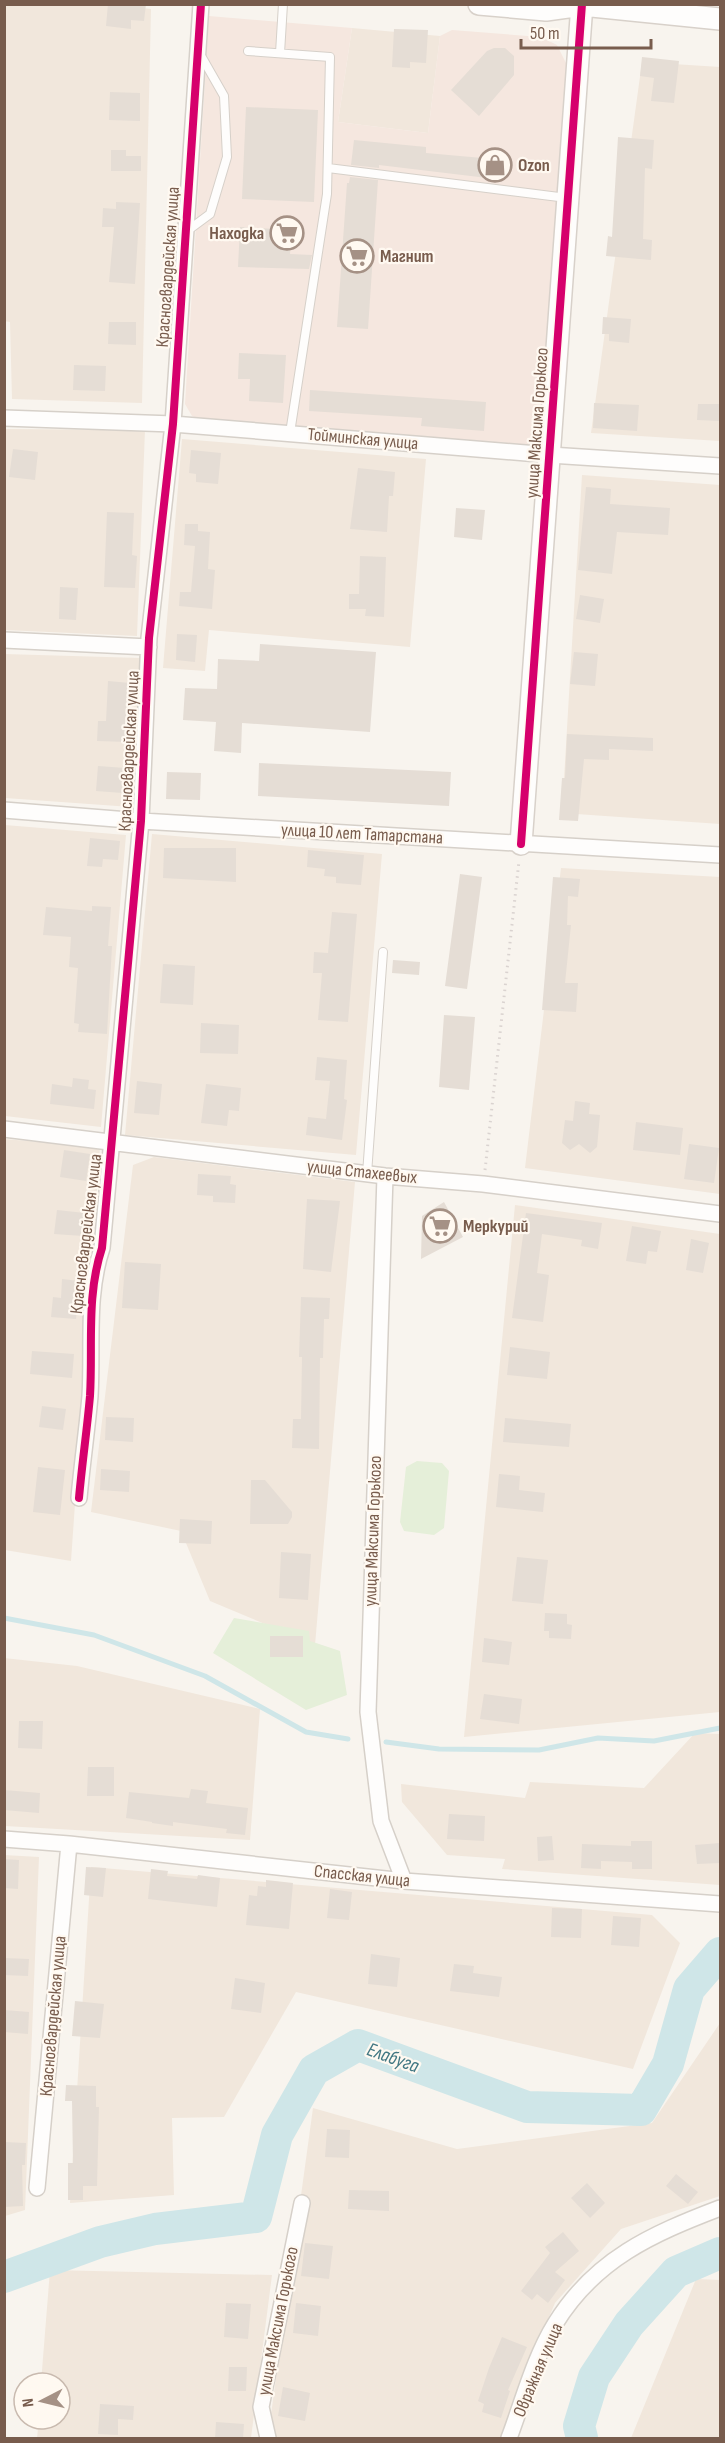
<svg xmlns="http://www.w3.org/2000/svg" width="725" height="2443" viewBox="0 0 725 2443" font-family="'Sofia Sans Condensed',sans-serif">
  <rect width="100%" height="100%" fill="#f8f4ee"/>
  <!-- residential -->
  <path fill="#f1e7dc" d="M104,4L151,9L142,403L12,399L10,322L4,321V5Z
    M352,28L440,36L428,133L338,122Z
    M642,62L720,67V441L591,433Z
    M5,429L145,430L137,636L5,630Z
    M182,439L426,459L410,647L209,630L205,671L163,668Z
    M582,475L720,485V824L562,813Z
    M4,654L141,658L131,807L5,798Z
    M5,825L126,835L101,1127L5,1116Z
    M152,834L382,854L356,1155L125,1135Z
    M561,868L720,877V1194L525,1168Z
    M4,1139L100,1147L71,1561L5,1550Z
    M154,1157L355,1182L315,1645L210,1601L181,1531L91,1512L133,1165Z
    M515,1205L720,1234V1712L464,1737Z
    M4,1658L77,1666L260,1709L250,1840L5,1826Z
    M695,1733L720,1734V1885L502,1869L505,1859L447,1855L402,1802L401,1784L525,1798L530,1782L644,1788Z
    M4,1855L39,1857L25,2210L5,2216Z
    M91,1867L652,1915L680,1943L633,2069L296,1992L224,2117L172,2118L174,2195L70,2203Z
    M720,2023V2196L621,2229L555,2303L529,2364L505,2438H275L269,2429L313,2108L457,2149L652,2123Z
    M50,2270L272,2275L251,2438H37L39,2419H60V2383H41Z
    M696,2279L720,2280V2438H631Z"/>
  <!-- commercial -->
  <path fill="#f5e7df" d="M209,16L352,28L338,122L428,133L440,36L452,30L541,37L557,45L567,65L541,448L203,421L192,416L185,404Z"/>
  <!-- green -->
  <path fill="#e5efd9" d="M417,1461L442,1463L449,1471L444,1528L434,1535L404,1531L400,1522L406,1467Z
    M234,1618L309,1631L310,1641L340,1651L347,1695L306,1710L213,1653Z"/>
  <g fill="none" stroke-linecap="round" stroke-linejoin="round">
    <!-- stream -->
    <path stroke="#cfe6e8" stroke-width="5" d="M4,1618L94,1635L205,1676L306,1732L348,1739
      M386,1742L439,1749L539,1750L598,1738L654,1741L720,1728"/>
    <!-- river -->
    <path stroke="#cfe6e8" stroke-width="32" d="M4,2277L100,2242L155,2229L256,2217L277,2135L314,2070L358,2045L527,2107L641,2110L668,2064L689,1989L720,1953
      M582,2438L579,2426L594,2377L629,2324L676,2272L720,2253"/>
  </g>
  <!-- building -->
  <path fill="#e5ddd5" d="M108,4H146L144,21L131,20V29L106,26Z
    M394,29L428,30L426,63L410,62V68L392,67Z
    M494,48H505L514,56V75L479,116L451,90L487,51Z
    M642,57L679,61L674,103L651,101L654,78L640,76Z
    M110,92L140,93V121L109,120Z
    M246,107L318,110L314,202L242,199Z
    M618,137L654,140L652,169L645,168L643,239L652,240L651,260L606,256L608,236L612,237Z
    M354,140L426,147V153L505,160L504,180L379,165V168L351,165Z
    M111,150H126V156H141V171H111Z
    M350,177L378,180L368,329L337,327L347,183H349Z
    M116,202L140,203L135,284L109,282L114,227H102L103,208L116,209Z
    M240,227L292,230L290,254L312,255L309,269L238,267Z
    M603,317L631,319L629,343L609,341V334H602Z
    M109,322H136V345L108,344Z
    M239,353L286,355L283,403L249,401L250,379H238Z
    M74,365L106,366L105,391L73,390Z
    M310,390L486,402L484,431L421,426L422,418L309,411Z
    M594,403L639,405L637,431L593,428Z
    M698,404H720V421L697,420Z
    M13,449L38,452L35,480L9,477Z
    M191,450L221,453L218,484L196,482V474L189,473Z
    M358,468L395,472L393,496H389L387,532L350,529Z
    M586,487L611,489L610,504L670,508L668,535L617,532L612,574L578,570Z
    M456,508L485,510L482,540L454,537Z
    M107,512L134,513L132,555L137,556L135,588L104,587Z
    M185,524H198V531L210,532L208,569L215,570L212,609L179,606L180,592H191L195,546L184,545Z
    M360,556L386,557L384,617L365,616L366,609H349V594H359Z
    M60,587L78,588L76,620L59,619Z
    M580,595L604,599L600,623L576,619Z
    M177,634L197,635L195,662L176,660Z
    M260,644L376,652L370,732L242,723L241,753L214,751L216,722L183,720L185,688L217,689L218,659L259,661Z
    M574,652L598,654L595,686L570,684Z
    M108,681L130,683L128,742L97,741L98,721H106Z
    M567,734L653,738V751L609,749V760L584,759L578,821L559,820L562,778H565Z
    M259,763L451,772L449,806L258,796Z
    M98,766L125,768L123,793L96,791Z
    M167,772L201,773L200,800L166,799Z
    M90,838L120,841L118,860L103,859L102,867L87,866Z
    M164,848H236V882L163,878Z
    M308,850L364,855L361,885L336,883V877L324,876L325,869L307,867Z
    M460,874L482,877L467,989L445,986Z
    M553,877L580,879L578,897L568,896L567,925H571L565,983H578L576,1012L542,1010Z
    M92,906L111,907L108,946H112L107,1034L78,1032L79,1024L74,1023L78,968L69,967L71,937L43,935L46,907L92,911Z
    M332,912L357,914L348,1022L318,1020L322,973H313L314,952L328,953Z
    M393,960L420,962L419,975L392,973Z
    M163,964L195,966L193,1005L160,1003Z
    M444,1015L475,1017L469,1090L439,1087Z
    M201,1023L239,1025L238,1054L200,1053Z
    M317,1057L347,1060L344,1099L347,1100L342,1140L306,1135L308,1117L326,1119L330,1081L315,1080Z
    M73,1078L89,1080L88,1089L96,1090L94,1109L50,1104L52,1084L72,1087Z
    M137,1081L162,1084L159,1115L134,1113Z
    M206,1084L241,1088L239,1111L229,1110L227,1126L201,1123Z
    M575,1101L590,1103L589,1114L600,1115L597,1147L590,1153L579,1144L570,1150L562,1143L565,1120L573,1121Z
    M636,1122L683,1128L680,1155L633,1150Z
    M689,1144L719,1148L714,1183L684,1179Z
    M64,1150L90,1154L86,1181L60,1177Z
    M198,1174L231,1176L230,1184L236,1185L235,1203L213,1202V1196L197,1195Z
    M307,1199L340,1201L331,1272L303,1269Z
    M444,1202L463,1237L421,1259L422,1216Z
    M57,1210L85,1213L83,1236L54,1234Z
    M526,1213L602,1223L598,1249L581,1246L582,1240L542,1234L537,1273L549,1275L543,1322L512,1318Z
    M632,1226L661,1231L657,1252L648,1251L646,1264L626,1261Z
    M691,1239L709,1243L703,1273L686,1270Z
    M125,1262L161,1264L158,1310L122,1308Z
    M62,1279L79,1281L76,1319L51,1317L53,1297L61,1298Z
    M301,1297L330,1298L329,1319H324L323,1358H320L319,1449L292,1448L293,1419H301L302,1357H299Z
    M510,1347L550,1352L547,1379L507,1375Z
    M32,1351L74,1354L72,1378L30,1374Z
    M42,1406L66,1409L63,1430L39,1427Z
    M106,1417L134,1418L133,1442L105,1440Z
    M505,1418L571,1424L569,1447L503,1442Z
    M38,1467L65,1470L60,1515L33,1512Z
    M101,1469L130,1471L129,1492L100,1490Z
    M499,1474L520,1476L519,1490L545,1493L543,1512L496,1507Z
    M251,1480H265L292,1512V1517L288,1524H250Z
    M180,1519L212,1521L211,1544L179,1543Z
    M281,1552L311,1554L308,1600L279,1598Z
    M517,1557L548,1560L543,1604L512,1601Z
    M545,1613L567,1614V1624L572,1625L571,1639L549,1638V1631H544Z
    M270,1636H303V1657H270Z
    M484,1638L512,1642L509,1665L482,1662Z
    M484,1694L522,1699L519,1724L480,1719Z
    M19,1721H43L42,1749L18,1748Z
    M88,1767H114V1796H87Z
    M191,1789L208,1791L206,1803L248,1808L245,1835L226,1833L227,1829L173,1822V1826L152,1823V1822L126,1818L129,1792L189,1798Z
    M4,1790L40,1793L39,1813L4,1810Z
    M449,1814L485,1816L484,1841L447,1839Z
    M552,1836L554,1860L538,1861L537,1837Z
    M631,1841H652V1869H632V1862L601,1861V1869L581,1868L582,1844L631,1846Z
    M720,1843V1863L697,1864L695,1845Z
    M4,1859L19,1860L18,1889L4,1888Z
    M86,1867L106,1868L103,1897L84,1895Z
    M151,1869L168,1871L167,1876L197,1879L198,1875L220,1878L217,1907L148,1899Z
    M266,1880L293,1883L289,1929L246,1925L249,1895L257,1896L258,1886L266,1887Z
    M330,1889L352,1892L349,1920L327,1918Z
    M552,1908L582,1909L581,1938L551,1937Z
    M613,1916L641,1918L639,1947L611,1945Z
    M371,1954L400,1958L397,1987L368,1984Z
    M4,1958L29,1959L28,1976L4,1975Z
    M454,1964L474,1966L473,1973L502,1977L499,1997L450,1991Z
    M235,1978L265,1983L261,2013L231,2009Z
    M75,2001L104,2004L100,2038L72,2036Z
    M4,2010L29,2012L28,2034L4,2032Z
    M66,2085L96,2086V2107H99L97,2186H83V2200H68V2163H73L72,2101H65Z
    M327,2129L350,2130L349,2158L325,2157Z
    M4,2142L26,2143L25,2165H22L23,2206L4,2207Z
    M676,2174L698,2192L688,2204L666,2186Z
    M587,2183L605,2203L590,2218L571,2198Z
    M349,2190L389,2191V2211L348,2209Z
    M563,2232L579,2251L555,2272L565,2280L548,2303L537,2294L532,2300L521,2291L550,2253L545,2247Z
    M305,2243L333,2246L329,2279L301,2276Z
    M226,2303L251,2304L248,2339L224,2337Z
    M296,2303L321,2306L318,2336L293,2333Z
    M502,2337L527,2347L508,2390L510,2391L501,2418L482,2412L484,2404L478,2401L489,2368Z
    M229,2367H247L246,2391H228Z
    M283,2387L310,2393L305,2421L278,2416Z
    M100,2404L134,2406L133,2420L118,2419V2435L98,2434Z
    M216,2422L244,2424L243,2439H215Z"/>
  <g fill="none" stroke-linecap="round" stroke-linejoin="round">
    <!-- lane casing -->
    <g stroke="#d6d0c9" stroke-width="10">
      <path id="lane" d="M248,51L330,57L327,194L290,433
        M280,53L283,4
        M328,168L567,198
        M187,231L210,214L227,157L224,96L200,54
        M367,1174L383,952"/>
    </g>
    <!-- street casing -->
    <g stroke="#d6d0c9" stroke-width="18">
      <path id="street" d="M4,418L173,424L550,455L720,466
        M4,640L149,647
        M4,810L141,821L720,855
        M4,1129L385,1176L483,1184L720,1214
        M385,1176L368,1712L381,1821L404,1881
        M79,1498C82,1464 87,1430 90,1396C93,1346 86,1296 102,1248L141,821L149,638L173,424L201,4
        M4,1839L69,1844L404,1881L720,1904
        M37,2188L69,1844
        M268,2438L261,2407L302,2203
        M509,2438C523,2401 534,2358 555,2324C595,2259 652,2234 720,2208"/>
    </g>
    <!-- secondary casing -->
    <g stroke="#d8d1ca" stroke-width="24">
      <path id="secondary" d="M479,4L546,10L582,5L720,19
        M521,844L582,4"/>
    </g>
    <!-- path -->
    <path stroke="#dad3d0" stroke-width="3" stroke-dasharray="1.5 4.5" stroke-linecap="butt" d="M485,1170L519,861"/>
    <!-- lane -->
    <use href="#lane" stroke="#fefdfc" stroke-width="8"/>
    <!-- street -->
    <use href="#street" stroke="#fefdfc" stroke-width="15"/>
    <!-- secondary -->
    <use href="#secondary" stroke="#fefdfc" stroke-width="21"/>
    <!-- cycleway casing -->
    <g stroke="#fff9f1" stroke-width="11">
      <path id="cycleway" d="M521,844L582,4
        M79,1498C82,1464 87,1430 90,1396C93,1346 86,1296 102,1248L141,821L149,638L173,424L201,4"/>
    </g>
    <!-- cycleway -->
    <use href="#cycleway" stroke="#d6006c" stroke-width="8"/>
  </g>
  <!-- icons -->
  <defs>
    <g id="shop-ring" transform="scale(1.725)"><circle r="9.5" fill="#fff9f1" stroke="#a59185" stroke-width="1.5"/><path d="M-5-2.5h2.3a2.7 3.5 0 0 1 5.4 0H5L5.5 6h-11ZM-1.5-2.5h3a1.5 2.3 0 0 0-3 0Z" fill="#a59185"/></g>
    <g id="supermarket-ring" transform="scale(1.725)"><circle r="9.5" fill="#fff9f1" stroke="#a59185" stroke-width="1.5"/><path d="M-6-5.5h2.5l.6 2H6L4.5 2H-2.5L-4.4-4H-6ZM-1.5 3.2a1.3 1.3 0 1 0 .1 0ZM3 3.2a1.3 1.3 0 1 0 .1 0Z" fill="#a59185"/></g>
  </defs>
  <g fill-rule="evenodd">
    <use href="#shop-ring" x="495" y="165"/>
    <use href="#supermarket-ring" x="287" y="233"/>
    <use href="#supermarket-ring" x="357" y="256"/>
    <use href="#supermarket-ring" x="440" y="1226"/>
  </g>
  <g text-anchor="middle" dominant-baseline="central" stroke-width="4.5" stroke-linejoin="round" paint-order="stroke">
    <!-- poi labels -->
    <g font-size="18" font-weight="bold" fill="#785c4d" stroke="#fff9f1" text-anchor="start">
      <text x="518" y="165">Ozon</text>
      <text x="264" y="233" text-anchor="end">Находка</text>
      <text x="380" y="256">Магнит</text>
      <text x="463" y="1226">Меркурий</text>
    </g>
    <!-- street labels -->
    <g font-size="18" fill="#785c4d" stroke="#fff9f1">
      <text transform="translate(168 267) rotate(-86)">Красногвардейская улица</text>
      <text transform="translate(537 423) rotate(-86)">улица Максима Горького</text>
      <text transform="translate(363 439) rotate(5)">Тойминская улица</text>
      <text transform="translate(129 751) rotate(-87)">Красногвардейская улица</text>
      <text transform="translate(362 834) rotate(3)">улица 10 лет Татарстана</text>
      <text transform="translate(362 1172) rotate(6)">улица Стахеевых</text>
      <text transform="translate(86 1234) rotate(-83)">Красногвардейская улица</text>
      <text transform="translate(373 1531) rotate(-88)">улица Максима Горького</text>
      <text transform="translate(362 1876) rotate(6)">Спасская улица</text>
      <text transform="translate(53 2016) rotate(-85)">Красногвардейская улица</text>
      <text transform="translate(278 2321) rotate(-79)">улица Максима Горького</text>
      <text transform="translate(538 2370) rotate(-67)">Овражная улица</text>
    </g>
    <!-- water labels -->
    <g font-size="20" font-style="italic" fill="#437883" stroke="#fff9f1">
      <text transform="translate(393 2058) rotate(20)">Елабуга</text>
    </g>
  </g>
  <!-- border -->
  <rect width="725" height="2443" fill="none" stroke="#785c4d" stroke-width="12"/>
  <!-- north arrow -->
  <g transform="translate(42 2401) rotate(263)"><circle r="28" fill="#fff9f1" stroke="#c9baaf" stroke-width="1.5"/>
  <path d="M0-4.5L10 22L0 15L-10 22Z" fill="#a59185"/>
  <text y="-9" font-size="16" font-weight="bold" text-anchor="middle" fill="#785c4d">N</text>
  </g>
  <!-- scale -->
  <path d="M521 39v9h130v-9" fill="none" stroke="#785c4d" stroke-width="3"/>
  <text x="530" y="39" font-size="18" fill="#785c4d" stroke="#fff9f1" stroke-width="4.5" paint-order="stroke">50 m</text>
</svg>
